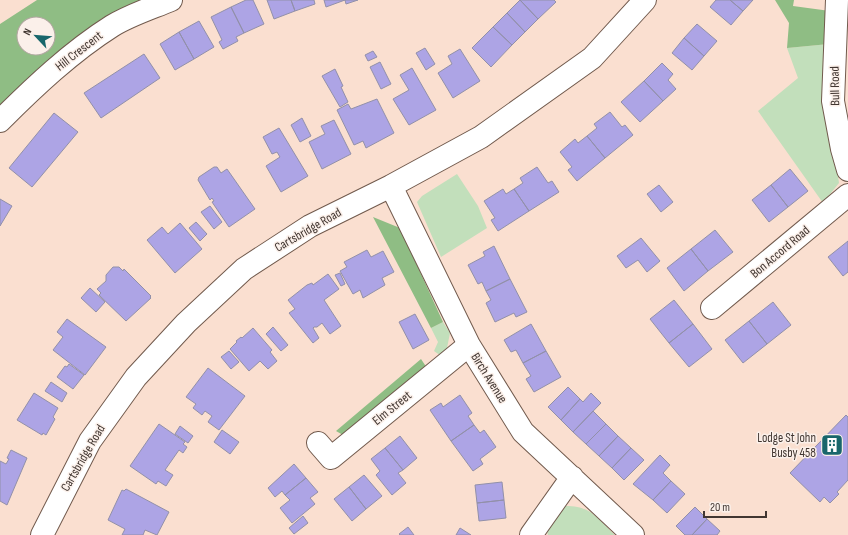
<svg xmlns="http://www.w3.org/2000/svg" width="848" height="535" viewBox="0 0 848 535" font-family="'Sofia Sans Condensed',sans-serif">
  <rect width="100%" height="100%" fill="#fadfd0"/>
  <!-- green -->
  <path fill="#c2dfbb" d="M829,44L827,103L839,183L823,203L758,111L798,78L787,48Z
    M457,174L478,206L487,228L441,257L417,202L422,196Z
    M443,322L450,333L446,353L441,356L434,351L438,342L431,328Z
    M562,506C591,505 596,517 615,535H548L546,528Z"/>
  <!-- forest -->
  <path fill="#8fbd84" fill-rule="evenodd" d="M37,0H142L101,19L52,61L0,115V24ZM24,24H48V48H24Z
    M775,0H794L793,6L830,11L829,44L787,48L789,23Z
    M373,217L400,228L443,322L431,328Z
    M421,359L427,368L343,435L336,431Z"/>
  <!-- building -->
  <path fill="#ada4e5" stroke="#9290a9" d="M246,0H253L264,24L244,33L231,7Z
    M267,0H291L295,11L274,19Z
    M291,0H314L315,4L295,11Z
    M324,0H358L346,4L345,0L326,7Z
    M520,0H554L556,2L538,19Z
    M520,0L538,19L525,32L507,13Z
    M716,0H730L743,11L731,25L710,7Z
    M730,0H753L743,11Z
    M231,7L244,33L236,37L238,41L223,49L219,42L222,40L211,17Z
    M507,13L525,32L512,45L493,27Z
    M199,21L214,47L194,59L179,32Z
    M697,24L717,41L704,56L684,38Z
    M493,27L512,45L491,67L472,48Z
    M179,32L194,59L175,70L160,44Z
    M684,38L704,56L692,70L672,53Z
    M425,48L435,64L426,70L416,53Z
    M460,49L480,81L453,98L438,73L452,64L448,56Z
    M373,51L377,57L368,61L365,55Z
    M144,54L160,78L101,118L84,93Z
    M380,62L391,84L381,89L370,67Z
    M662,63L673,74L668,80L676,89L663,101L644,81Z
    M412,68L436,110L409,125L393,99L409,90L400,75Z
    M335,69L343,86L341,87L348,102L340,107L322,76Z
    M644,81L663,101L640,122L621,102Z
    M377,99L394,133L366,148L363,141L354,145L337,110L348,104L351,109Z
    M610,112L622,127L625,125L633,135L605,158L587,136L597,128L594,124Z
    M54,113L78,132L32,187L9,168Z
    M302,118L311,136L300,142L291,125Z
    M334,120L351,154L322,169L309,142L325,134L321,126Z
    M279,128L308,176L281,192L266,166L280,157L277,152L272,154L263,137Z
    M587,136L605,158L577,181L568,170L572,167L560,152L575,139L578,143Z
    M214,167H217L221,173L227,169L255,209L229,227L212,202L214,201L212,198L210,200L198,180L199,177Z
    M537,167L548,183L552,181L559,192L529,211L514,189L523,183L520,178Z
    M790,169L808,191L788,207L771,185Z
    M659,185L673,202L661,212L647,194Z
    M771,185L788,207L769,222L752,200Z
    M503,189L506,194L514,189L529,211L498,231L491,220L495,218L484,201Z
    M0,199L12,206L0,226Z
    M210,206L222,222L214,229L201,212Z
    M196,222L207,234L200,241L189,228Z
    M180,223L202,249L175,273L147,240L162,227L168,234Z
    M715,230L733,252L708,271L691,249Z
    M641,238L660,261L647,272L638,260L626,268L617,256Z
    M848,241V272L843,276L828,257Z
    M494,246L510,279L486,291L482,282L478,284L468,265L485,256L483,252Z
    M691,249L708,271L684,291L667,268Z
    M367,250L371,257L383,251L394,272L382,278L385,285L363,298L360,290L353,294L340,271L347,267L344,262Z
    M113,267H119L123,271L124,269L151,296L150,297L151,298L126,321L99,295L101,293L97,289L106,281V275Z
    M340,273L345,284L341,286L335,275Z
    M328,274L339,289L324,300L341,326L330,334L322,323L317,327H314L313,328L319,338L313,343L289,313L295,309L288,300L307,285L312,283L313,285Z
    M510,279L527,312L516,317L514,313L495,322L486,303L491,300L486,291Z
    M90,288L105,302L96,312L81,298Z
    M674,300L693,324L669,343L650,319Z
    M773,302L791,325L767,344L749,321Z
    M415,314L429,340L413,349L399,322Z
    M67,319L106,347L85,375L53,350L63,337L57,332Z
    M749,321L767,344L743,363L725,340Z
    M531,324L546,351L523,363L516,350L511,352L504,340Z
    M693,324L712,349L689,367L669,343Z
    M273,327L288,345L281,351L266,334Z
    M253,328L272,350L270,352L277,361L268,369L260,361L249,371L230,349L237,342L236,341L241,337L242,338Z
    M229,351L239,362L231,369L221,357Z
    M546,351L561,377L534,392L526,379L531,376L523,363Z
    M69,364L84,375L73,389L57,377L65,366L67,367Z
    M208,368L245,396L219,430L208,422L212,416L205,411L202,415L193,408L196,404L186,397Z
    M51,382L67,393L62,402L45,391Z
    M568,387L580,399L561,420L548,407Z
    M34,393L58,408L53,417L55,419L46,435L43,433L42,435L17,420Z
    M591,393L601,403L573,432L561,420L580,399L583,402Z
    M460,395L472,413L468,416L474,425L451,441L430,410L441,403L443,407Z
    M593,411L606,424L586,444L573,432Z
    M846,415L848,417V480L837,492L839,494L830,503L824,497L820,502L790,473Z
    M159,424L185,442L183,444L187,447L183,453L179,450L165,470L173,475L166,486L158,481L156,484L130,466Z
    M606,424L618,436L599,456L586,444Z
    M474,425L480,433L484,430L496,447L480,459L483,464L473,471L451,441Z
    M180,426L193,436L188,443L175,434Z
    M222,430L239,442L230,454L214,442Z
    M400,436L417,458L403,470L385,448Z
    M618,436L631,448L612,468L599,456Z
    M385,448L403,470L398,473L406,483L392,495L376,475L380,471L371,459Z
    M631,448L644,460L624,480L612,468Z
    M11,450L27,458L7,505L0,501V461L6,464L9,459L7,458Z
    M660,455L670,465L663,473L671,481L653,500L633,484Z
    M294,464L306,478L285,495L282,491L275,497L268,488Z
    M364,475L382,496L366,509L349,487Z
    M306,478L318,492L310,498L315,504L292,523L280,508L290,500L285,495Z
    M671,481L685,494L667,513L653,500Z
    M502,482L504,500L477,503L475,485Z
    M349,487L366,509L352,521L334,499Z
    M126,489L169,512L157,535L145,530L143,535H122L125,529L108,520L122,490L124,491Z
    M504,500L506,518L479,521L477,503Z
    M695,507L707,519L692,535H685L676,526Z
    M303,516L308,523L294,534L289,528Z
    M707,519L720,531L717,535H692Z
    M408,527L414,535H400L399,534Z
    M460,528L471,535H456Z"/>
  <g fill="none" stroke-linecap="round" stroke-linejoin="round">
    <!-- minor casing -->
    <g stroke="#715a4d" stroke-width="24">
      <path id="minor" d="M837,0L833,101L842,149L848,170
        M0,121C34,87 71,52 112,26C130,15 152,8 171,0
        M391,186L469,345L523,432L633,535
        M712,308L848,195
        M318,443L331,458L469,345
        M42,535L90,441L136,377L186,323L244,269L310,226L391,186L481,137L592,58L645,0
        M531,535L572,477"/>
    </g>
    <!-- minor -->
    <use href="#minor" stroke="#fff" stroke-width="22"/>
  </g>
  <!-- icons -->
  <defs>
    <g id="building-square" transform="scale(1.15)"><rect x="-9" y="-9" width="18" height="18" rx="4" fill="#18666b" stroke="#fbf0ea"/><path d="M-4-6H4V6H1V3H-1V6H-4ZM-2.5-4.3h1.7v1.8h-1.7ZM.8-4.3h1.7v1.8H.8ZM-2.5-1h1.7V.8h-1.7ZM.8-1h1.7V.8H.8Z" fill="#fff"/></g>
  </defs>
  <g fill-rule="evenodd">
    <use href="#building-square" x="832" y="445"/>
  </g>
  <g text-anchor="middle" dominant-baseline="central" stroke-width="3" stroke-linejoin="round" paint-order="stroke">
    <!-- street labels -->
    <g font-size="13" fill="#413631" stroke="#fbf0ea">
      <text transform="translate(79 51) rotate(-38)">Hill Crescent</text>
      <text transform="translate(835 86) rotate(-91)">Bull Road</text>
      <text transform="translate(308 230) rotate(-30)">Cartsbridge Road</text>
      <text transform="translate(780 252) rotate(-40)">Bon Accord Road</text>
      <text transform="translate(489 378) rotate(58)">Birch Avenue</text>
      <text transform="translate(392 408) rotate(-39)">Elm Street</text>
      <text transform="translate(83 458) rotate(-60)">Cartsbridge Road</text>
    </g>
    <!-- poi labels -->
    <g font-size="13" fill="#413631" stroke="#fbf0ea" text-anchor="end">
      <text x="816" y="438">Lodge St John<tspan x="816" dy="15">Busby 458</tspan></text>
    </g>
  </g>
  <!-- north arrow -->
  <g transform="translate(36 36) rotate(296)"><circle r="19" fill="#fbf0ea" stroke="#b1a6a0"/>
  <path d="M0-3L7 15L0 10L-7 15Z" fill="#18666b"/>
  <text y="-6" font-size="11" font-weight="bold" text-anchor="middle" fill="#413631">N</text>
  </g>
  <!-- scale -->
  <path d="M704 511v6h62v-6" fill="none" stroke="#413631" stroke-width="2"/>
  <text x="710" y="511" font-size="12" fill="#413631" stroke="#fbf0ea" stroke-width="3" paint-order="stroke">20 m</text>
</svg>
